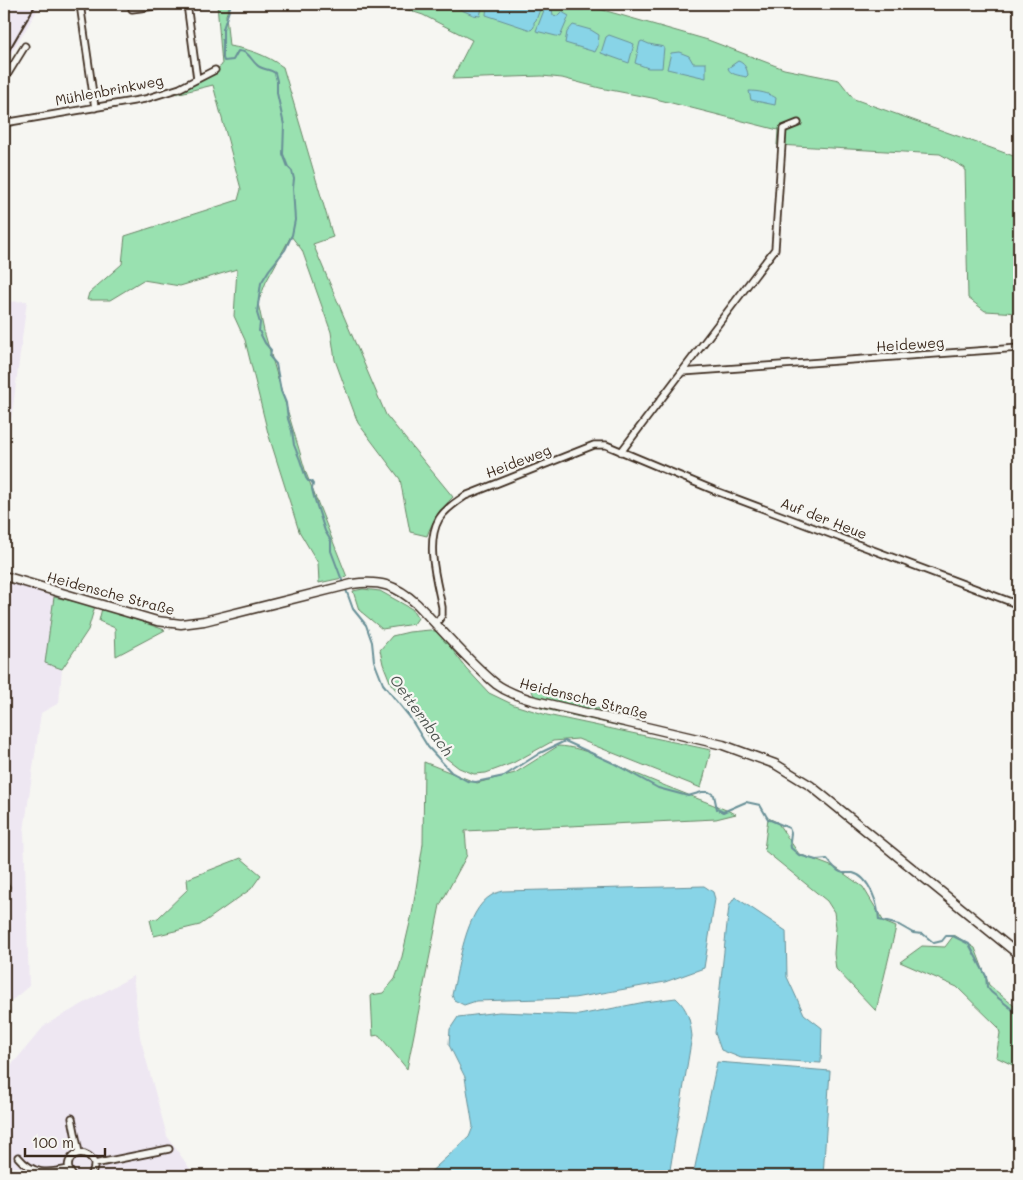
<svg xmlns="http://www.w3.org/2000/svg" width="1023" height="1180" viewBox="0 0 1023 1180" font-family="Mali,sans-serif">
  <rect width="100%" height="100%" fill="#f6f6f2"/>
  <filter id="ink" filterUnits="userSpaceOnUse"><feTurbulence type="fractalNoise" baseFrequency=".02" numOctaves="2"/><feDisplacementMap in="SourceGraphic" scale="10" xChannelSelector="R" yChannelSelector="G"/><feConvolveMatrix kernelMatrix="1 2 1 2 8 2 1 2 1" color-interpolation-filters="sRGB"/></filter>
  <g filter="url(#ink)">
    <!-- built -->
    <path fill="#eee7f2" d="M4,4H41L4,66Z
      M27,301L4,474V302Z
      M13,583L54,597L45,663L62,669L59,703L41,713L24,831L29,986L4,1007V589L6,586Z
      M133,976L140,1037L167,1136L195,1176H4V1071L15,1061L45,1025Z"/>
    <!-- green -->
    <path fill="#99e1b0" stroke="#6a8667" d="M217,4H230L226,15L229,46C249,49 266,55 283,67L333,237L313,244L386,415L453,497C441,509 432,521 427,536L410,532L400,479L358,423L335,360L331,332L302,250L291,236L266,282L258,303L264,331L306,473L347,577L319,583L318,563L299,531L268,433L245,340L234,316L237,269L180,286L143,280L110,300H87L89,293L122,264L125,236L238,200L241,189L213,85L176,94L178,90L208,77L222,65Z
      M390,4H586L589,6L708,40L784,69L839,80L854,99L1019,158V313L985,311L968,298L965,168L940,154L777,145L778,130L652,98L600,88L562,78L542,76L452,79L472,40L423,15Z
      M363,589L380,591L412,609L418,618L414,624L382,629L359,610L353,591Z
      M54,597L95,606L88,630L62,669L45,663Z
      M102,608L165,630L116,656L115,628L99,621Z
      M430,630L439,632L466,668L489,693L514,705L547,715L711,750L701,788L578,739L553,741L513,763L486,773L474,774L459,768L442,755L428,736L410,707L391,684L383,664L380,650L392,636L409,632Z
      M530,687L606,711L624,727L540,708Z
      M558,746C588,747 616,766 644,777C674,790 705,801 736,814L716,819L465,831L467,855L440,905L407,1069L379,1035L373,1036L371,995L383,993L395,979L400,965L412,914L423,844L424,762L477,783L515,773Z
      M768,818L777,822L799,854L836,868L863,887L884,922L896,927L876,1011L836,969L834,954L836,927L834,912L827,901L764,850Z
      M241,858L261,875L251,889L200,925L154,936L150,920L158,918L188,889L187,879Z
      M954,935L975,948L989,985L1019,1010V1068L996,1057L1000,1033L998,1027L957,987L900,962L922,946L945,947Z"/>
    <!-- water -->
    <path fill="#88d4e7" stroke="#699097" d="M448,4H483L480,16L473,15Z
      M487,4H542L536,20L534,22V27L531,30L486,15Z
      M546,5L552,9L553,15L558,16L562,12L569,16L560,37L536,31Z
      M573,25L591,30L599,35L598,46L595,52L565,43L567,32Z
      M609,35L634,44L629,63L601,53L606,37Z
      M642,41L649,44L664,47L662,68H648L635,63L640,42Z
      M679,52L689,56L693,63H706V78L667,69L671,53Z
      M738,61C744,63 747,68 748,75L746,77C739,75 730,75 728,68Z
      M749,91C758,91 769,93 776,98L775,105L751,100Z
      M704,886L713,892L715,899L704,968L665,982L574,998L476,1001L464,1005L454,1000L452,995C459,967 465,910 492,895C495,893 500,892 503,891Z
      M735,897L786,931L787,977L804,1014L822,1028L821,1063L741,1058L721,1050L715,1033L729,906Z
      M676,998C688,1009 690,1020 692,1036L669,1176H426L469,1137L473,1127L465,1077L449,1045L450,1029L458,1017L499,1012L579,1015L645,1002Z
      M717,1062L830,1071L823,1176H693Z"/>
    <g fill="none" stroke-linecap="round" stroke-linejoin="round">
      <!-- stream -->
      <path stroke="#699097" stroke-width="2" d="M231,4L223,29V58L224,61L233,60L238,51C249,51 250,59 257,65C262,70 270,69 275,73L277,81V93L284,125L283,154L288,167L292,171L294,179L293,188L295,220L292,235L285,250L269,270L261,283L260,290L257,313L260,323L259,331L265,343L271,350L270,357L276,364L281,391L286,403L288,419L292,431L294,445L300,460L306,478L308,481H311L313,484L312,489L314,497L325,531L331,541V551L343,583
        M345,587L353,609L366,625L372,642L374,661L383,684L409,716L428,747L451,772L467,781L476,782L504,776L540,753L565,741L613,763L658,788L688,796L702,792H709L714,795L717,809L723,812L746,802L760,805L768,819L789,828L791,833L790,841L791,848L799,855L816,860L827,859C832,865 838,873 845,873C848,873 851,873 853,873C870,877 878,905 879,920L899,925L913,933L923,934L934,943L942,941L946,936H953L969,944L986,976L987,987L991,992L1019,1015"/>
      <!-- street casing -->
      <g stroke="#3b2a1e" stroke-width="9">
        <path id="street" d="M80,4L95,108
          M132,4V9L171,4
          M187,4L197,79
          M4,80L25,46
          M4,123L145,99L180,88L215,70
          M682,372L1019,348
          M621,452L775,249L783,129L798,123
          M436,624L442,615V607C437,582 425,543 439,519C445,509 456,502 465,496L594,445H606L716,491L1019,605
          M4,888L6,887
          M72,1118L79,1153
          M18,1157C33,1175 47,1174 69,1169
          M94,1164L169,1149
          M73,1176C70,1172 67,1168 69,1162C76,1143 106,1159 89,1176"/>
      </g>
      <!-- secondary casing -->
      <g stroke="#3b2a1e" stroke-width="11">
        <path id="secondary" d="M4,576L157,621L181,624L204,621L352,584C380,580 396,585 417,604C441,629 469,662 496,684C507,692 519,696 531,700L723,745L775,764L811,786L1019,955"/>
      </g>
      <!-- street -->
      <use href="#street" stroke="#f6f6f2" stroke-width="5.5"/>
      <!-- secondary -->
      <use href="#secondary" stroke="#f6f6f2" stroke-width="8"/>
      <!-- rail -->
      <path stroke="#3b2a1e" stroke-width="2" d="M4,59L36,4"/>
    </g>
  </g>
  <g text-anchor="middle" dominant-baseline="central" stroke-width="4.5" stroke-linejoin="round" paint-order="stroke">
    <!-- street labels -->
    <g font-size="14" fill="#3b2a1e" stroke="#f6f6f2">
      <text transform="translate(109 90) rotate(-11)">Mühlenbrinkweg</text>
      <text transform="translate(910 344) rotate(-4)">Heideweg</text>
      <text transform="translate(518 461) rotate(-21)">Heideweg</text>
      <text transform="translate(824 518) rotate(21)">Auf der Heue</text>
      <text transform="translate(111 593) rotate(15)">Heidensche Straße</text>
      <text transform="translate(584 698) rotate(14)">Heidensche Straße</text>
    </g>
    <!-- water labels -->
    <g font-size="15" font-style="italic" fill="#4e5450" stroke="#f6f6f2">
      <text transform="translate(422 715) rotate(54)">Oetternbach</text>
    </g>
  </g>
  <!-- margin -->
  <rect width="1023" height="1180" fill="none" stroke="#f6f6f2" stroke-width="20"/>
  <rect x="10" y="10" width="1003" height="1160" fill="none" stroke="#3b2a1e" stroke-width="2" filter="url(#ink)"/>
  <!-- scale -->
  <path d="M25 1148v8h80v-8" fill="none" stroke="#3b2a1e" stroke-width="2.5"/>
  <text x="32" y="1148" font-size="15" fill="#3b2a1e" stroke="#f6f6f2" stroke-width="4" paint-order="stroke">100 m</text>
</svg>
